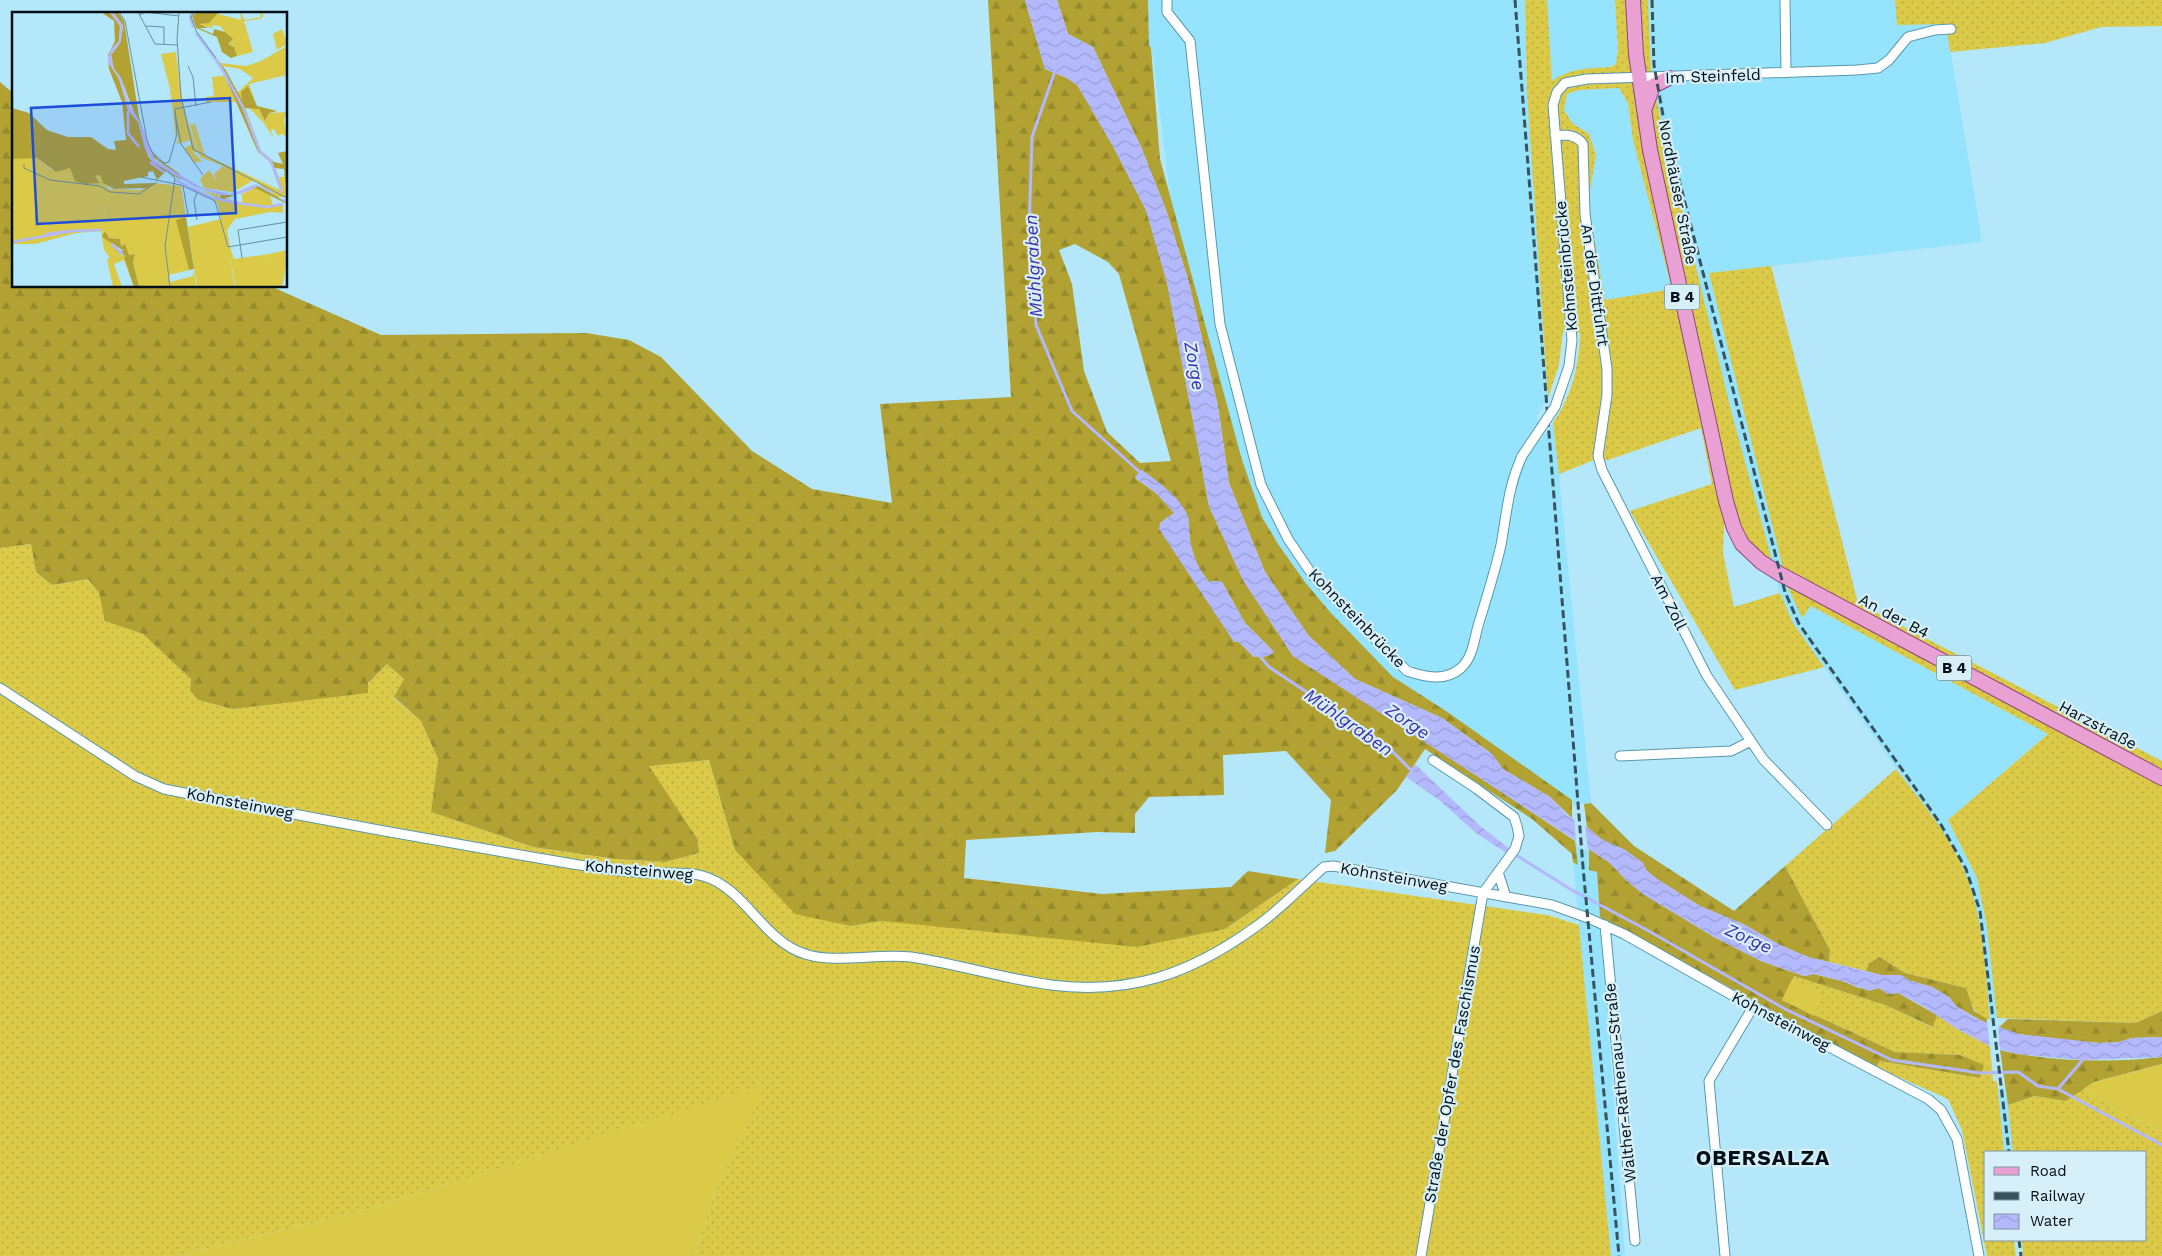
<svg xmlns="http://www.w3.org/2000/svg" width="2162" height="1256" viewBox="0 0 2162 1256" font-family="'Work Sans',sans-serif">
  <defs>
    <pattern id="grass-dots" width="8" height="8" patternUnits="userSpaceOnUse" patternTransform="scale(1.25)"><rect width="8" height="8" fill="#dbc948"/><path d="M2 2h.1M6 6h.1" fill="none" stroke="#baab3e" stroke-width="1.8" stroke-linecap="round"/></pattern>
    <pattern id="forest-firs" width="22" height="20" patternUnits="userSpaceOnUse" patternTransform="scale(1.25)"><rect width="22" height="20" fill="#b1a233"/><path d="M5 1l3.5 6h-7zM16 11l3.5 6h-7z" fill="#968a2c"/></pattern>
    <pattern id="water-waves" width="16" height="10" patternUnits="userSpaceOnUse" patternTransform="scale(1.25)"><rect width="16" height="10" fill="#b4b9fd"/><path d="M0 5q4-4 8 0t8 0" fill="none" stroke="#999ed8"/></pattern>
  </defs>
  <rect width="100%" height="100%" fill="#b3e7f9"/>
  <!-- built -->
  <path fill="#96e3fd" d="M1148,0H1525L1527,91L1548,398L1537,416L1540,440L1553,423L1559,474L1591,803L1573,805L1572,800L1393,677L1330,612L1305,582L1278,544L1262,517L1242,460L1170,197L1152,49L1149,45Z
    M1547,0H1615L1618,49L1616,64L1552,82Z
    M1648,0H1895L1897,25L1946,23L1982,242L1709,273L1788,588L1802,618L1811,606L2048,734L1948,820L1977,878L1987,927L1997,1018L1990,1019L1983,949L1973,898L1963,868L1953,848L1793,623L1780,593L1732,414L1662,128L1651,68Z
    M1619,88L1628,103L1633,140L1672,289L1605,300L1590,215L1589,196L1596,155L1589,134L1572,123L1563,110L1567,94L1579,90Z
    M1575,841L1589,849V870L1597,872L1625,1256H1611L1573,862L1578,864Z
    M2004,1088L2008,1105L2013,1152H2004L1998,1089Z"/>
  <!-- grass -->
  <path fill="url(#grass-dots)" fill-rule="evenodd" d="M1525,0H1547L1552,81C1572,67 1588,69 1611,67L1616,64L1618,49L1615,0H1648L1651,68L1662,128L1732,414L1778,582L1736,549L1724,524L1723,553L1734,607L1780,593L1793,623L1824,667L1735,690L1630,511L1712,484L1701,428L1608,460H1594L1559,474L1553,423C1572,395 1579,367 1580,333L1563,331L1559,365L1548,398L1527,91ZM1619,88L1628,103L1633,140L1672,289L1605,300L1590,215L1589,196L1596,155L1589,134L1572,123L1564,110L1567,94L1579,90Z
    M1895,0H2162V26L2101,27L2045,43L1950,52L1946,24L1897,25Z
    M1771,266L1858,603L2162,761V1011L2136,1023L1997,1018L1987,927L1977,878L1948,820L2048,734L1811,606L1802,618L1788,588L1709,273Z
    M31,544L36,572L52,585L88,579L99,593L106,621L143,634L191,679L190,691L198,700L233,709L368,692V683L387,664L404,679L394,698L421,721L438,759L431,812L533,847L616,859L665,862L699,853L698,840L648,766L709,760L735,850L851,926L882,921L1225,929L1298,879L1547,915L1579,925L1611,1256H695L712,1199L765,1085L368,1209L177,1256H0V548Z
    M1896,769C1920,800 1946,830 1962,866C1984,913 1985,969 1990,1019C1974,1019 1971,1001 1966,988L1905,973L1880,957L1869,963L1866,971L1829,962L1830,950L1785,866Z
    M1794,976L1885,1005L1932,1027L1937,1015L1957,1029L1990,1046L1993,1081H1997L2004,1152H1986V1240H2014L2016,1256H1987L1962,1130L1948,1099L1876,1067L1880,1061L1980,1078L1983,1065L1960,1055L1895,1052L1782,1000Z
    M2083,1089L2123,1114L2162,1132V1256H2023L2022,1240H2146V1152H2013L2008,1105L2035,1096L2066,1101Z"/>
  <!-- forest -->
  <path fill="url(#forest-firs)" fill-rule="evenodd" d="M988,0H1025L1045,69L1067,78L1078,86L1114,148L1146,210L1167,282L1209,506L1243,580L1293,656L1422,739L1575,841L1578,865L1573,862L1572,854L1532,819L1425,749L1397,790L1335,851L1325,853L1331,800L1286,751L1223,755L1224,795L1149,797L1135,814V833L1097,832L966,840L964,878L1102,894L1231,887L1248,871L1298,879L1225,929L1137,947L882,921L851,926L795,914L735,850L709,760L649,766L698,840L699,853L665,862L616,859L533,847L431,812L438,759L421,721L394,697L404,679L387,664L368,683V693L233,709L198,700L190,691L191,679L143,634L105,621L99,593L88,579L52,585L36,572L31,544L0,548V82L14,94V286H270L381,335L586,333L629,340L661,357L752,451L812,489L892,503L880,404L1011,397ZM1075,244L1108,262L1119,274L1171,461L1140,463L1107,432L1084,371L1072,284L1059,250ZM1141,470L1160,484L1188,517L1190,542L1196,564L1209,582L1216,581L1222,582L1245,623L1273,651L1268,656L1254,657L1239,642L1165,519L1175,513L1156,493L1135,478Z
    M1057,0H1148L1149,45L1151,48L1160,159L1242,460L1262,517L1278,544L1305,582L1330,612L1393,677L1446,711L1572,800V818L1550,797L1503,769L1492,754L1442,718L1355,679L1308,635L1265,572L1229,483L1218,406L1188,279L1166,210L1141,147L1093,47L1068,34Z
    M1591,803L1634,846L1734,911L1785,866L1830,950L1829,962L1808,957L1780,945L1743,924L1700,906L1659,881L1647,871L1643,863L1625,850L1601,839L1587,827L1584,804Z
    M1589,849L1610,863L1626,880L1643,894L1714,937L1761,961L1804,976L1814,974L1842,981L1859,988H1879L1888,994L1898,993L1937,1015L1933,1027L1885,1005L1794,976L1782,1000L1895,1052L1960,1055L1984,1065L1980,1078L1880,1061L1876,1067L1600,917L1597,872L1589,870Z
    M1880,957L1905,973L1966,988L1974,1011L1987,1019V1024L1956,1006L1949,997L1932,987L1908,980L1901,975H1881L1866,971L1869,963Z
    M2162,1011V1037L2132,1038L2119,1042L2099,1043L2050,1039L2019,1034L1998,1028L2008,1019L2136,1023Z
    M2000,1050C2049,1062 2112,1063 2162,1057V1064L2094,1082L2066,1101L2035,1096L2008,1105Z"/>
  <!-- garden -->
  <path fill="#dbc948" d="M1792,979L1824,995L1814,1016L1782,1000Z
    M2162,1064V1132L2123,1114L2083,1089L2094,1082Z
    M766,1084L712,1199L695,1256H177L368,1209Z"/>
  <!-- water -->
  <path fill="url(#water-waves)" d="M1025,0H1057L1068,34L1093,47L1141,147L1166,210L1188,279L1218,406L1229,483L1265,572L1308,635L1355,679L1442,718L1492,754L1503,769L1550,797L1568,816L1587,827L1601,839L1625,850L1643,863L1647,871L1659,880L1700,906L1743,924L1780,945L1808,957L1881,975H1901L1908,980L1932,987L1949,997L1956,1006L1977,1019L2019,1034L2099,1043L2119,1042L2132,1038L2162,1037V1057L2083,1060L2016,1054L1990,1046L1957,1029L1923,1006L1898,993L1888,994L1879,988L1869,991L1842,981L1814,974L1804,976L1761,961L1714,937L1643,894L1626,880L1610,863L1293,656L1243,580L1209,506L1167,282L1146,210L1114,148L1078,86L1067,78L1045,69Z
    M1142,470C1158,482 1181,497 1188,517C1190,524 1189,533 1190,540C1193,556 1199,570 1209,582L1216,581L1222,582L1245,623L1274,652L1268,656L1254,657L1239,642H1234L1159,529L1160,523L1174,513L1156,493L1135,477Z
    M1415,764L1479,825L1511,850L1508,854L1476,833L1438,799L1406,777Z"/>
  <!-- pier -->
  <path fill="#b3e7f9" d="M1574,816L1585,823L1588,851L1576,845Z
    M1987,1021L1998,1025L2000,1052L1990,1048Z"/>
  <g fill="none" stroke-linecap="round" stroke-linejoin="round">
    <!-- stream -->
    <path stroke="#b4b9fd" stroke-width="3" d="M1055,71L1032,137L1029,232L1036,325L1072,411L1142,474
      M1258,654L1269,667L1386,745L1413,772
      M1513,853L1570,889L1647,930L1785,1009L1892,1060L1980,1073L2018,1072L2038,1086L2058,1089L2162,1145
      M2058,1089L2085,1057"/>
    <!-- street casing -->
    <g stroke="#5798ae" stroke-width="11">
      <path id="street" d="M1167,0V12L1190,41L1220,324L1261,485L1288,539L1313,576L1407,671C1425,677 1445,682 1461,668C1473,657 1474,640 1478,626C1486,599 1495,572 1501,545C1507,512 1508,487 1522,456
        M1785,0L1786,72
        M1555,135C1566,135 1576,134 1583,144L1585,214L1607,369V395L1598,456L1602,470L1707,676L1763,759L1827,825
        M1555,407L1569,366L1572,340L1553,105L1557,92L1565,83L1587,79L1857,70L1878,68L1889,60L1908,37L1935,30L1951,29
        M0,688L135,776L164,789C300,816 436,841 573,864C598,868 622,872 647,873C666,874 684,871 703,876C745,888 763,941 805,954C835,964 878,953 911,957C958,964 1004,979 1051,985C1130,995 1190,974 1254,928C1279,911 1301,887 1324,867L1333,866L1552,905L1588,918L1624,934L1753,1007L1928,1099L1941,1110L1957,1139L1979,1256
        M1620,756L1731,751L1751,741
        M1498,872L1506,897
        M1605,925L1635,1241
        M1421,1256L1483,893L1515,849L1519,836L1517,826L1514,817L1477,789L1433,760
        M1725,1256L1709,1081L1753,1007"/>
    </g>
    <!-- primary casing -->
    <g stroke="#8e457d" stroke-width="16">
      <path id="primary" d="M1633,0L1636,54L1650,150L1726,501L1734,528L1742,544L1761,562L1780,574L2162,778
        M1645,108L1653,86L1669,78"/>
    </g>
    <!-- street -->
    <use href="#street" stroke="#fff" stroke-width="9"/>
    <!-- primary -->
    <use href="#primary" stroke="#e9a1d3" stroke-width="14"/>
    <!-- rail -->
    <path stroke="#39535e" stroke-width="3" stroke-dasharray="8 4" stroke-linecap="butt" d="M1515,0L1583,867L1619,1256
      M1652,0L1654,65L1664,121L1785,592L1799,624L1940,823L1966,869L1980,911L2009,1152
      M2019,1240L2021,1256"/>
    <!-- street-bridge casing -->
    <g stroke="#5798ae" stroke-width="11" stroke-linecap="butt">
      <path id="street-bridge" d="M1522,456L1555,407"/>
    </g>
    <!-- street-bridge -->
    <use href="#street-bridge" stroke="#fff" stroke-width="9"/>
  </g>
  <g text-anchor="middle" dominant-baseline="central" stroke-width="4.5" stroke-linejoin="round" paint-order="stroke">
    <!-- shield labels -->
    <g fill="#d6eff8" stroke="#40525a" stroke-width="1">
      <rect x="1664.5" y="284.5" width="35" height="25" rx="4"/>
      <rect x="1936.5" y="655.5" width="35" height="25" rx="4"/>
    </g>
    <g font-size="15" font-weight="bold" fill="#000e16">
      <text x="1682" y="297">B 4</text>
      <text x="1954" y="668">B 4</text>
    </g>
    <!-- street labels -->
    <g font-size="16" fill="#000e16" stroke="#d6eff8">
      <text transform="translate(1713 76) rotate(-2)">Im Steinfeld</text>
      <text transform="translate(1678 192) rotate(79)">Nordhäuser Straße</text>
      <text transform="translate(1566 266) rotate(-95)">Kohnsteinbrücke</text>
      <text transform="translate(1595 285) rotate(82)">An der Dittfuhrt</text>
      <text transform="translate(1669 602) rotate(63)">Am Zoll</text>
      <text transform="translate(1894 616) rotate(28)">An der B4</text>
      <text transform="translate(1357 618) rotate(46)">Kohnsteinbrücke</text>
      <text transform="translate(2098 725) rotate(28)">Harzstraße</text>
      <text transform="translate(240 803) rotate(11)">Kohnsteinweg</text>
      <text transform="translate(639 870) rotate(5)">Kohnsteinweg</text>
      <text transform="translate(1394 877) rotate(10)">Kohnsteinweg</text>
      <text transform="translate(1781 1021) rotate(28)">Kohnsteinweg</text>
      <text transform="translate(1452 1074) rotate(-80)">Straße der Opfer des Faschismus</text>
      <text transform="translate(1620 1083) rotate(-96)">Walther-Rathenau-Straße</text>
    </g>
    <!-- water labels -->
    <g font-size="18" font-style="italic" fill="#412dac" stroke="#d6eff8">
      <text transform="translate(1033 266) rotate(-93)">Mühlgraben</text>
      <text transform="translate(1195 366) rotate(80)">Zorge</text>
      <text transform="translate(1408 721) rotate(34)">Zorge</text>
      <text transform="translate(1349 722) rotate(35)">Mühlgraben</text>
      <text transform="translate(1749 938) rotate(24)">Zorge</text>
    </g>
    <!-- district labels -->
    <g font-size="21" font-weight="bold" letter-spacing="1" fill="#000e16" stroke="#d6eff8">
      <text x="1763" y="1157">OBERSALZA</text>
    </g>
  </g>
  <!-- overview -->
  <g transform="translate(12 12)">
    <rect width="275" height="275" fill="#b3e7f9"/>
    <path d="M228,0L233,8L249,5L248,0L251,2V5L247,7L232,9L241,40L225,44L222,35L216,32L220,29L208,14L201,13L200,16L187,13L206,2L229,8ZM270,17L275,32L265,38L261,22ZM275,34V63L237,72L244,92L236,75L230,88L224,82L241,66L228,57L211,54L208,51L234,54L249,49ZM164,40L171,95L186,141L180,139L190,149L182,151L172,136L179,133L178,128L165,132L166,120L164,126L158,77L167,75ZM212,64L224,90H194L193,85L202,84L200,65ZM235,94L247,97L253,109L257,101L275,100L272,108L275,124L269,122L266,124L262,117L259,118L262,127L252,111ZM183,112L193,143L270,179L267,165H272V157L275,185H264L242,168L221,180L192,176L188,167L197,158L206,170L202,162L211,154L188,145L178,113ZM9,145L25,146L40,158L58,156L63,164L88,170L83,164L88,163L97,177L128,178L143,171L169,174L174,205L165,208L177,258L157,263L158,270L181,264L182,257L184,275H127L121,250L123,242L117,243L111,232L109,234L108,227L97,226L93,219V225L114,244L112,245L119,258L122,275L112,248L102,252L110,275H101L95,247L98,246L92,238L89,219L64,221L23,232H0V147ZM95,193L89,212L30,216L39,212ZM243,176L258,183L261,194L271,193V201L258,200L223,207L215,218L218,235L222,247L257,242L259,253L275,251L270,275H224L217,240L223,275H185L176,215L209,207L205,190L197,185L206,186L189,178L207,183L209,191V188L216,187L230,191V182Z" fill="#dbc948" fill-rule="evenodd"/>
    <path d="M89,0L99,1L108,14L107,29L96,46L98,53L107,67L116,98L126,110L136,144L141,150L168,166L169,168L154,159L145,168L141,159L136,160V164L112,169V172L143,171L136,176L102,177L91,171L88,163L83,164L88,171L72,172L63,169L58,156L44,160L25,146L0,147V96L17,101L35,118L56,125H79L96,137L104,138L102,129L114,128L110,90L97,57L96,43L103,29L102,9ZM101,0H106L112,9L127,105L136,133L145,146L168,162V164L138,143L109,66L102,57L99,43L108,31L111,14ZM185,0H207L197,11L187,12L196,16H187L201,22L202,17L213,20L221,27L216,32L222,35L225,44L219,46L210,40L205,25L184,16L180,4ZM182,19L213,57L230,88L229,80L236,74L245,94L265,99L257,101L253,109L247,97L233,96L249,139L262,150L271,152L266,141L275,139V185L272,157L263,156L271,179L258,150L246,140L210,58ZM246,174L250,175L275,191V192L243,176L209,188L208,183H222ZM174,205L182,257L177,258L164,208ZM93,219L97,226L108,227L109,234L113,232L117,243L123,242L121,250L127,275H122L112,245L114,244L103,238L112,239L90,225Z" fill="#b1a233"/>
    <path d="M62,219L30,230L14,229L19,224Z" fill="#dbc948"/>
    <path d="M164,40L167,75L158,77L149,42ZM95,192L89,212L30,219V215ZM275,238V251L259,254L257,242Z" fill="#dbc948"/>
    <path d="M97,0H101L111,14L109,29L99,43L102,57L109,66L118,94L128,110L143,148L190,176L219,182L244,172L259,179L264,185L274,188L275,191L246,174L229,182L208,183L181,174L141,150L133,137L126,110L116,98L107,67L98,53L96,46L99,37L107,29L108,14Z" fill="#b4b9fd"/>
    <path fill="none" stroke="#b4b9fd" stroke-width="2.5" d="M180,1L178,4L181,15M184,21L207,52L231,95L248,140L259,149L270,181M116,99V121L127,135M138,150L153,161M163,168L198,185L224,191L255,195L271,192M34,222L58,219M0,230L60,219L89,218M100,232L111,243"/>
    <path fill="none" stroke="#6b909e" stroke-width="1" d="M107,0L113,9L135,128L140,140L152,151L157,150L165,122L163,97L199,90M126,0L143,32L165,33M167,0L165,27L169,84L181,137L275,186M182,0L179,5L184,19L204,46M128,3L133,0L167,4M133,14L152,15V33M176,54L181,65L184,94M163,101L169,132L191,163M12,152V156L38,168L88,174L98,180L127,182L145,170M155,159L163,166L153,234L158,275M129,165L169,173L203,189L216,235L275,225M171,174L176,203M185,208L182,188L185,181M230,246L226,218L275,210"/>
    <path fill="#1d4ed8" fill-opacity="0.15" stroke="#1d4ed8" stroke-width="2.5" d="M218,86L224,201L25,212L19,96Z"/>
    <rect width="275" height="275" fill="none" stroke="#000e16" stroke-width="2.5"/>
  </g>
  <!-- legend -->
  <rect x="1984" y="1151" width="162" height="90" fill="#d6eff8" stroke="#80959e"/>
  <rect x="1994" y="1167" width="25" height="8" fill="#e9a1d3" stroke="#80959e"/>
  <text x="2030" y="1176" font-size="15" fill="#000e16">Road</text>
  <rect x="1994" y="1192" width="25" height="8" fill="#39535e" stroke="#80959e"/>
  <text x="2030" y="1201" font-size="15" fill="#000e16">Railway</text>
  <rect x="1994" y="1214" width="25" height="15" fill="url(#water-waves)" stroke="#80959e"/>
  <text x="2030" y="1226" font-size="15" fill="#000e16">Water</text>
</svg>
